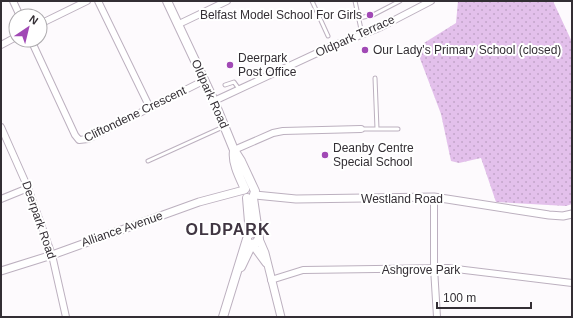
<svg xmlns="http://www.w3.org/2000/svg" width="573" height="318" viewBox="0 0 573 318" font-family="Arial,sans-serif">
  <defs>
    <pattern id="grass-dots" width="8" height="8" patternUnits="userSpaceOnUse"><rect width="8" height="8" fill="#e3c0eb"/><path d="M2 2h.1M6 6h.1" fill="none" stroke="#c3a5ca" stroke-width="1.8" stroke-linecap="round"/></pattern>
  </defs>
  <rect width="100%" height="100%" fill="#fdfafd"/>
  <!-- grass -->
  <path fill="url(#grass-dots)" d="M458,1H553L572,42V204L566,206L496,202L481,158L459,163L451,161L441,114L416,48L456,23Z"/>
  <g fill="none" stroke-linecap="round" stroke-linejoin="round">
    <!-- service casing -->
    <g stroke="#bcb0bf" stroke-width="5">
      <path id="service" d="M312,1L328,36
        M355,1L362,34
        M359,18L373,15L400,1
        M375,78L377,129
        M225,85L234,82L239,89
        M361,129H398
        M148,161L223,127"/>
    </g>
    <!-- minor casing -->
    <g stroke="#bcb0bf" stroke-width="8">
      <path id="minor" d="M13,1L20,16
        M98,1L150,108
        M40,24L87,1
        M179,24L227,1
        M31,40L75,135L79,140L88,139L205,80
        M1,45L16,37
        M214,101L330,47L379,28L431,1
        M1,127L28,188L52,255L66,317
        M234,150L273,133L283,131L361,129
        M434,197V268L437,317
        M1,199L28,188
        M271,280L303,270L448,268L572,283"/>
    </g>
    <!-- tertiary casing -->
    <g stroke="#bcb0bf" stroke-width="9">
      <path id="tertiary" d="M255,195L296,199L434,197L549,215L563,216L572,214
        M259,239L265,253L281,317
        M252,244L266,263
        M1,271L52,255L199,202L244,190"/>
    </g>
    <!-- secondary casing -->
    <g stroke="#bcb0bf" stroke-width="10">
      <path id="secondary" d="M167,1L214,101L234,150L241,161L255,191L253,198
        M234,151C232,163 240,178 245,189
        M247,198L250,234
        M252,244L256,243L259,239L253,198
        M241,267L252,244
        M223,317L247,239"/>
    </g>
    <!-- service -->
    <use href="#service" stroke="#fff" stroke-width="3"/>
    <!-- minor -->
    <use href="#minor" stroke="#fff" stroke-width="6"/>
    <!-- tertiary -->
    <use href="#tertiary" stroke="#fff" stroke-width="7"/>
    <!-- secondary -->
    <use href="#secondary" stroke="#fff" stroke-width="8"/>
  </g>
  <!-- markers -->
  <g fill="#a149b5" stroke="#fff" stroke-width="1.5">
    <circle cx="370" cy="15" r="4"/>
    <circle cx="365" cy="50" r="4"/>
    <circle cx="230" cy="65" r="4"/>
    <circle cx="325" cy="155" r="4"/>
  </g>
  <g text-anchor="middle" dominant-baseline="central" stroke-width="4" stroke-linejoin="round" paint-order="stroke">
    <!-- poi labels -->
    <g font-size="12" fill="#332e34" stroke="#fff" text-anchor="start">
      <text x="362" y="15" text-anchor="end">Belfast Model School For Girls</text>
      <text x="373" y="50">Our Lady's Primary School (closed)</text>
      <text x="238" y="58">Deerpark<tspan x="238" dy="14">Post Office</tspan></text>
      <text x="333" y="148">Deanby Centre<tspan x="333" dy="14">Special School</tspan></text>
    </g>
    <!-- street labels -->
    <g font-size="12" fill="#332e34" stroke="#fff">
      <text transform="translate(355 36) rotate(-24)">Oldpark Terrace</text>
      <text transform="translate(210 94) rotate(66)">Oldpark Road</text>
      <text transform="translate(135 114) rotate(-26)">Cliftondene Crescent</text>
      <text x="402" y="199">Westland Road</text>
      <text transform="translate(39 220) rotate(71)">Deerpark Road</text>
      <text transform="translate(122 229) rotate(-19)">Alliance Avenue</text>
      <text x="421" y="270">Ashgrove Park</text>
    </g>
    <!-- district labels -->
    <g font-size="16" font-weight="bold" letter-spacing="1" fill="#403642" stroke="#fff">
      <text x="228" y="229">OLDPARK</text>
    </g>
  </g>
  <!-- border -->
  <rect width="573" height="318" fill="none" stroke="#332e34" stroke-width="4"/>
  <!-- north arrow -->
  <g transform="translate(28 28) rotate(35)"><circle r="19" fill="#ffffff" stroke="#adabae"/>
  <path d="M0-3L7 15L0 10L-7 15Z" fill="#a149b5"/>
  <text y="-6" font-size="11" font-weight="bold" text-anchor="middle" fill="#332e34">N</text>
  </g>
  <!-- scale -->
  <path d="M437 302v6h94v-6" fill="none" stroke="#332e34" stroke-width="2"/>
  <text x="443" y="302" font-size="12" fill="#332e34" stroke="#ffffff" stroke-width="3" paint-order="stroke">100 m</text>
</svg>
